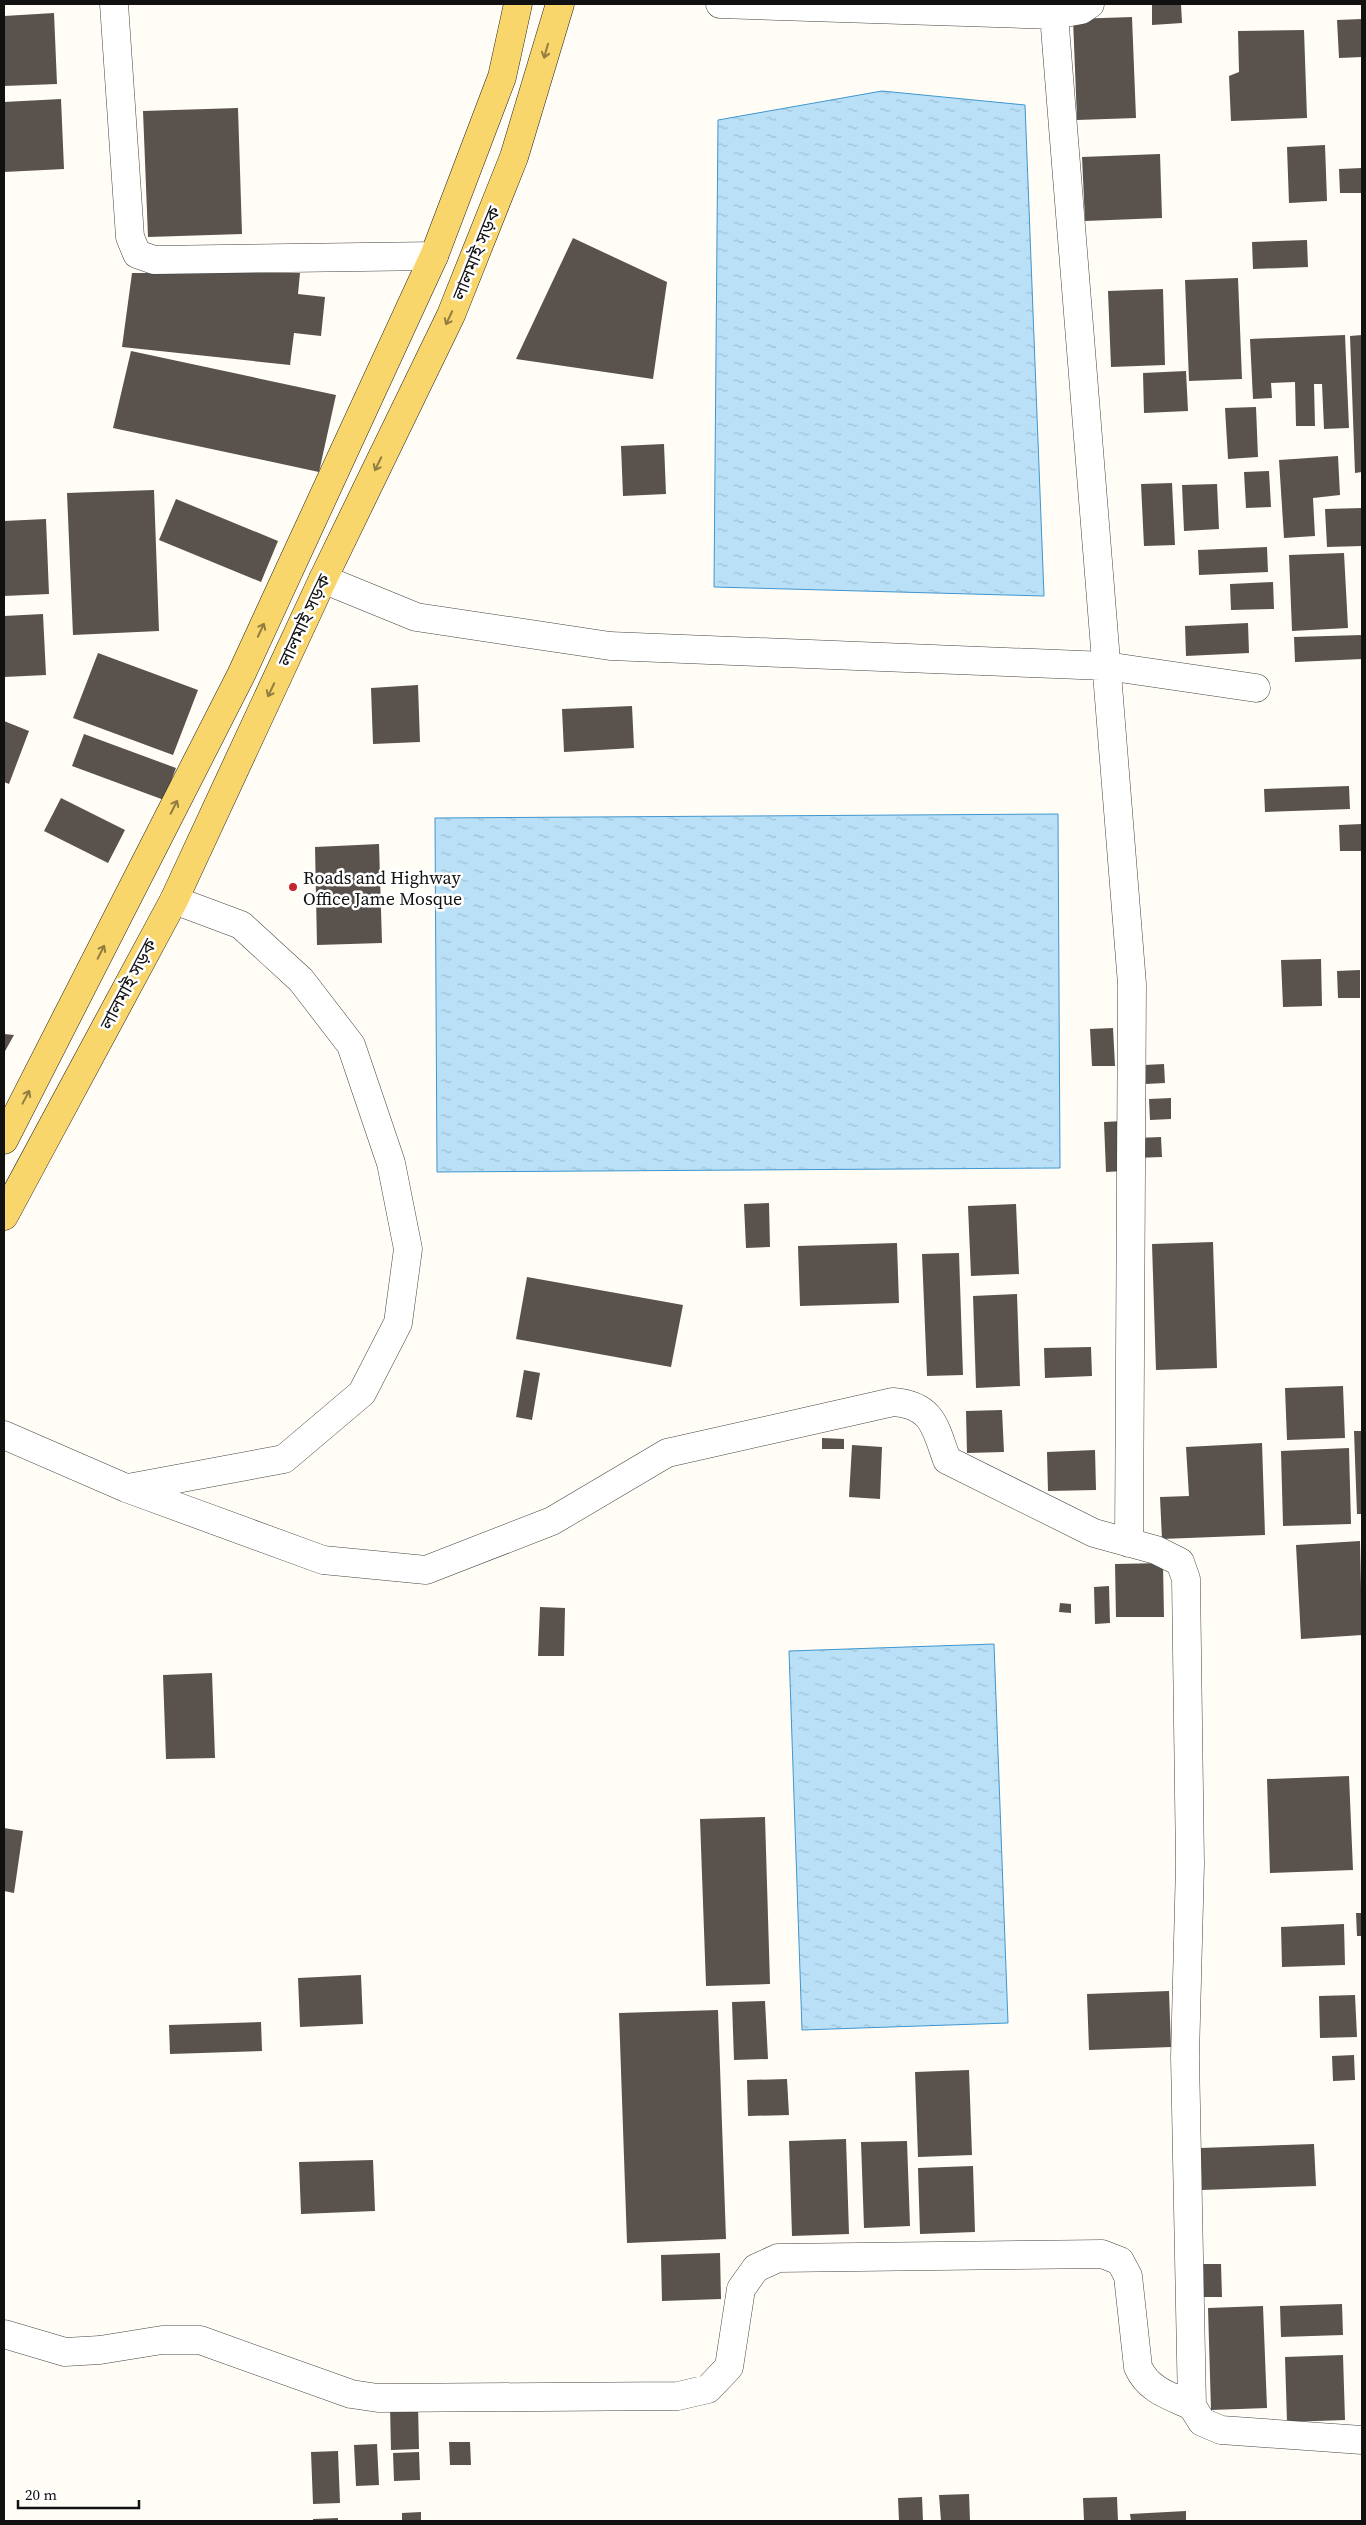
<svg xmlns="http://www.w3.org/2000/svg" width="1366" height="2525" viewBox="0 0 1366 2525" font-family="'Source Serif 4','Noto Sans Bengali',serif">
  <defs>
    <pattern id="water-ripples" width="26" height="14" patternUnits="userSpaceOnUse" patternTransform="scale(1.25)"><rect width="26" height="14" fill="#b9e0f7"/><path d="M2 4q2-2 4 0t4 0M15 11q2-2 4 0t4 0" fill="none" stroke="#9ebfd3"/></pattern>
  </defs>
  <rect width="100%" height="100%" fill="#fffdf5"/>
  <!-- water -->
  <path fill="url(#water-ripples)" stroke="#3f96cf" d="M882,91L1025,105L1044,596L714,587L718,120Z
    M1058,814L1060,1168L437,1172L435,818Z
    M994,1644L1008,2023L802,2030L789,1651Z"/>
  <!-- building -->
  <path fill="#5a524d" d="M1152,4H1181L1182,23L1152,25Z
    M54,13L57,84L4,86V16Z
    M1132,17L1136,118L1077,120L1073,19Z
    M1362,19V57L1339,58L1337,20Z
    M1304,30L1307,118L1231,121L1229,76L1239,72L1238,31Z
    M61,99L64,169L4,172V102Z
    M238,108L242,234L148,237L143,111Z
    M1325,145L1327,201L1289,203L1287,147Z
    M1160,154L1162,218L1085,221L1082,157Z
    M1362,168V193H1340L1339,169Z
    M573,238L667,282L653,379L516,359Z
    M1307,240L1308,267L1253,269L1252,242Z
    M132,273H300L298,294L325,297L321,336L294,333L290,365L122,347Z
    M1238,278L1242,379L1189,381L1185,280Z
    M1163,289L1165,365L1111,367L1108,291Z
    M1345,335L1349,428L1324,429L1322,384H1314L1315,426H1296L1295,382L1271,383L1272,398L1253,399L1250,339Z
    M1362,335V472L1355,473L1350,336Z
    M131,351L336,395L319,472L113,428Z
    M1186,371L1188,411L1144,413L1143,373Z
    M1256,407L1258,457L1228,459L1225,408Z
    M664,444L666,494L623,496L621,446Z
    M1338,456L1340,495L1313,498L1315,536L1284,538L1279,460Z
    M1269,471L1271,507L1246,508L1244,472Z
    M1172,483L1175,545L1144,546L1141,484Z
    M1217,484L1219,529L1184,531L1182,485Z
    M154,490L159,631L73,635L67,493Z
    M176,499L278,541L261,582L159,540Z
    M1362,508V546L1327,547L1325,509Z
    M46,519L49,594L4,596V521Z
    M1267,547L1268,572L1199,575L1198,550Z
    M1344,553L1348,628L1292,631L1289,555Z
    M1273,582L1274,609L1231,610L1230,584Z
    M43,614L46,675L4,677V616Z
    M1248,623L1249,653L1186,656L1185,626Z
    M1362,635V659L1295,662L1294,637Z
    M98,653L198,690L173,755L73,718Z
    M418,685L420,742L373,744L371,688Z
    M632,706L634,748L564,752L562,709Z
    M4,721L29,731L9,784L4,782Z
    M84,734L176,768L164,800L72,766Z
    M1349,786L1350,809L1265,812L1264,789Z
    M61,798L125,830L108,863L44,831Z
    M1362,824V851H1340L1339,825Z
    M379,844L382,943L317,945L315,847Z
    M1321,959L1322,1006L1283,1007L1281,960Z
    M1360,970V998H1338L1337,971Z
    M1113,1028L1115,1066H1092L1090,1029Z
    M4,1034L14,1035L4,1053Z
    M1164,1064L1165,1083L1145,1084L1144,1065Z
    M1171,1098V1119L1150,1120L1149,1099Z
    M1123,1121L1125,1171L1106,1172L1104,1122Z
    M1161,1137L1162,1157L1135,1158V1138Z
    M769,1203L770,1247L746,1248L744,1204Z
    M1016,1204L1019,1274L971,1276L968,1206Z
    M1213,1242L1217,1368L1156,1370L1152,1244Z
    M897,1243L899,1303L800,1306L798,1246Z
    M959,1253L963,1375L927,1376L922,1254Z
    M527,1277L683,1305L671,1367L516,1339Z
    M1017,1294L1020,1386L976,1388L973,1296Z
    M1091,1347L1092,1376L1045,1378L1044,1348Z
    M524,1370L540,1373L532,1420L516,1417Z
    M1343,1386L1345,1438L1287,1440L1285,1388Z
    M1002,1410L1004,1452L967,1453L966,1411Z
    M1354,1431H1362V1514H1357Z
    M822,1438L844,1439V1449H822Z
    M1262,1443L1265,1535L1162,1539L1160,1497L1189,1496L1186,1447Z
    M852,1445L882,1447L880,1499L849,1497Z
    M1349,1448L1351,1524L1283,1526L1281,1451Z
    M1095,1450L1096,1490L1048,1491L1047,1452Z
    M1360,1541L1362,1635L1301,1639L1296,1545Z
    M1163,1563L1164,1617H1116L1115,1564Z
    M1109,1586L1110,1623L1095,1624L1094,1587Z
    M1060,1603L1071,1604V1613L1059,1612Z
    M540,1607L565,1608L564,1656H538Z
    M212,1673L215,1758L166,1759L163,1675Z
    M1349,1776L1353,1870L1270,1873L1267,1779Z
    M765,1817L770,1984L706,1986L700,1819Z
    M4,1828L23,1831L14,1893L4,1891Z
    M1356,1913H1362V1936H1357Z
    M1344,1924L1345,1965L1282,1967L1281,1927Z
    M361,1975L363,2024L300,2027L298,1978Z
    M1169,1991L1171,2047L1089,2050L1087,1994Z
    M1355,1995L1357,2037L1320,2038L1319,1996Z
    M765,2001L768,2059L734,2060L732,2002Z
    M718,2010L726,2239L627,2243L619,2013Z
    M261,2022L262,2051L170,2054L169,2025Z
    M1354,2055L1355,2080L1333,2081L1332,2056Z
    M969,2070L972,2155L918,2157L915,2072Z
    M787,2079L789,2115L748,2116L747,2080Z
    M846,2139L849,2234L792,2236L789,2141Z
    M907,2141L910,2226L864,2228L861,2142Z
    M1314,2144L1316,2186L1202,2190L1200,2148Z
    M373,2160L375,2211L301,2214L299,2162Z
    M973,2166L975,2232L920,2234L918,2168Z
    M720,2253L721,2299L662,2301L661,2255Z
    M1203,2264H1221L1222,2297H1204Z
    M1342,2304L1343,2335L1281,2337L1280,2306Z
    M1263,2306L1267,2408L1211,2410L1208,2308Z
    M1343,2355L1345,2420L1287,2422L1285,2357Z
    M418,2405L419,2449L391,2450L390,2406Z
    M449,2442H470L471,2465H450Z
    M377,2444L379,2485L356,2486L354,2445Z
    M338,2451L340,2503L313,2504L311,2452Z
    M419,2452L420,2480L394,2481L393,2453Z
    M969,2494L970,2521H941L939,2495Z
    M922,2497L923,2521H899L898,2498Z
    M1117,2497L1118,2521H1084L1083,2498Z
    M1186,2511V2521H1131L1130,2514Z
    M421,2512V2521H402V2513Z
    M338,2518V2521H313V2519Z"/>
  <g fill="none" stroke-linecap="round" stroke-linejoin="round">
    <!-- street casing -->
    <g stroke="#444" stroke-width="29">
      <path id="street" d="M114,4L130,237L137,254L154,260L434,256
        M720,4L1054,15L1081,10L1090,4
        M1054,15L1132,984L1129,1543
        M323,579L416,617L610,646L1106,666L1256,688
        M4,1435L126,1488L323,1560L426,1570L552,1521L667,1453L893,1402C933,1405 935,1427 947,1460L1094,1533L1156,1550L1180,1562L1186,1579L1190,1864L1185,2057L1192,2406L1202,2422L1221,2430L1362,2440
        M128,1488L284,1459L362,1393L398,1323L408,1249L391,1163L351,1045L301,980L241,925L174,900
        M4,2334L65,2352L100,2350L162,2340H200L351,2394L378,2398L678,2396L708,2389L729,2367L741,2289L756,2268L778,2258L1102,2254L1120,2261L1128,2276L1138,2367C1148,2390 1170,2396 1192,2406"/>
    </g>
    <!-- primary casing -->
    <g stroke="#222" stroke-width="29">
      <path id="primary" d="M4,1140L241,675L434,256L502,77L518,4
        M4,1216L174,900L323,579L451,315L514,157L560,4"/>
    </g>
    <!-- street -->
    <use href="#street" stroke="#fff" stroke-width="28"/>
    <!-- primary -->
    <use href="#primary" stroke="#f9d66b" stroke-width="28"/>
  </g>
  <!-- one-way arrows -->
  <defs><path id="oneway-shaft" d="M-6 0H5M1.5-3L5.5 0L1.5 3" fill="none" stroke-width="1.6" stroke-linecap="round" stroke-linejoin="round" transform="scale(1.25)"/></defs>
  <g stroke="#917d42">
    <use href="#oneway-shaft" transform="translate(546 51) rotate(106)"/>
    <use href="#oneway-shaft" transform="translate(449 318) rotate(115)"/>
    <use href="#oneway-shaft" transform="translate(378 464) rotate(116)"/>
    <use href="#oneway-shaft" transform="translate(261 630) rotate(-65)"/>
    <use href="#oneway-shaft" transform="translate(271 690) rotate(115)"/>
    <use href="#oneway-shaft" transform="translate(174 807) rotate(-63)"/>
    <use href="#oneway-shaft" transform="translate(101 952) rotate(-63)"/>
    <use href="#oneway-shaft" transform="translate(26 1097) rotate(-62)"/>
  </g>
  <!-- markers -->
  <circle fill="#c4262e" stroke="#fff" stroke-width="2" cx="293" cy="887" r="5"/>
  <g text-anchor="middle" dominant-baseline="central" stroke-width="5" stroke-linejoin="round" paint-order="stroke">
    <!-- street labels -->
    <g font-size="18" fill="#111" stroke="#fff">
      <text transform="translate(476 253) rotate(-68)">লালমাই সড়ক</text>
      <text transform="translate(304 620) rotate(-65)">লালমাই সড়ক</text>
      <text transform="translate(128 984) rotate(-62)">লালমাই সড়ক</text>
    </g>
    <!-- poi labels -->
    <g font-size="18" fill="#111" stroke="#fff" text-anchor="start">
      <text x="303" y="877">Roads and Highway<tspan x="303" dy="21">Office Jame Mosque</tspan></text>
    </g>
  </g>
  <!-- border -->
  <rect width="1366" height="2525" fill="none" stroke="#111111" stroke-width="10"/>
  <!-- scale -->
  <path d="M18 2500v8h121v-8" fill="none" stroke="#111111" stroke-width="2.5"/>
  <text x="25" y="2500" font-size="15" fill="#111111" stroke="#ffffff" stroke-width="4" paint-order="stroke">20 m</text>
</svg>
